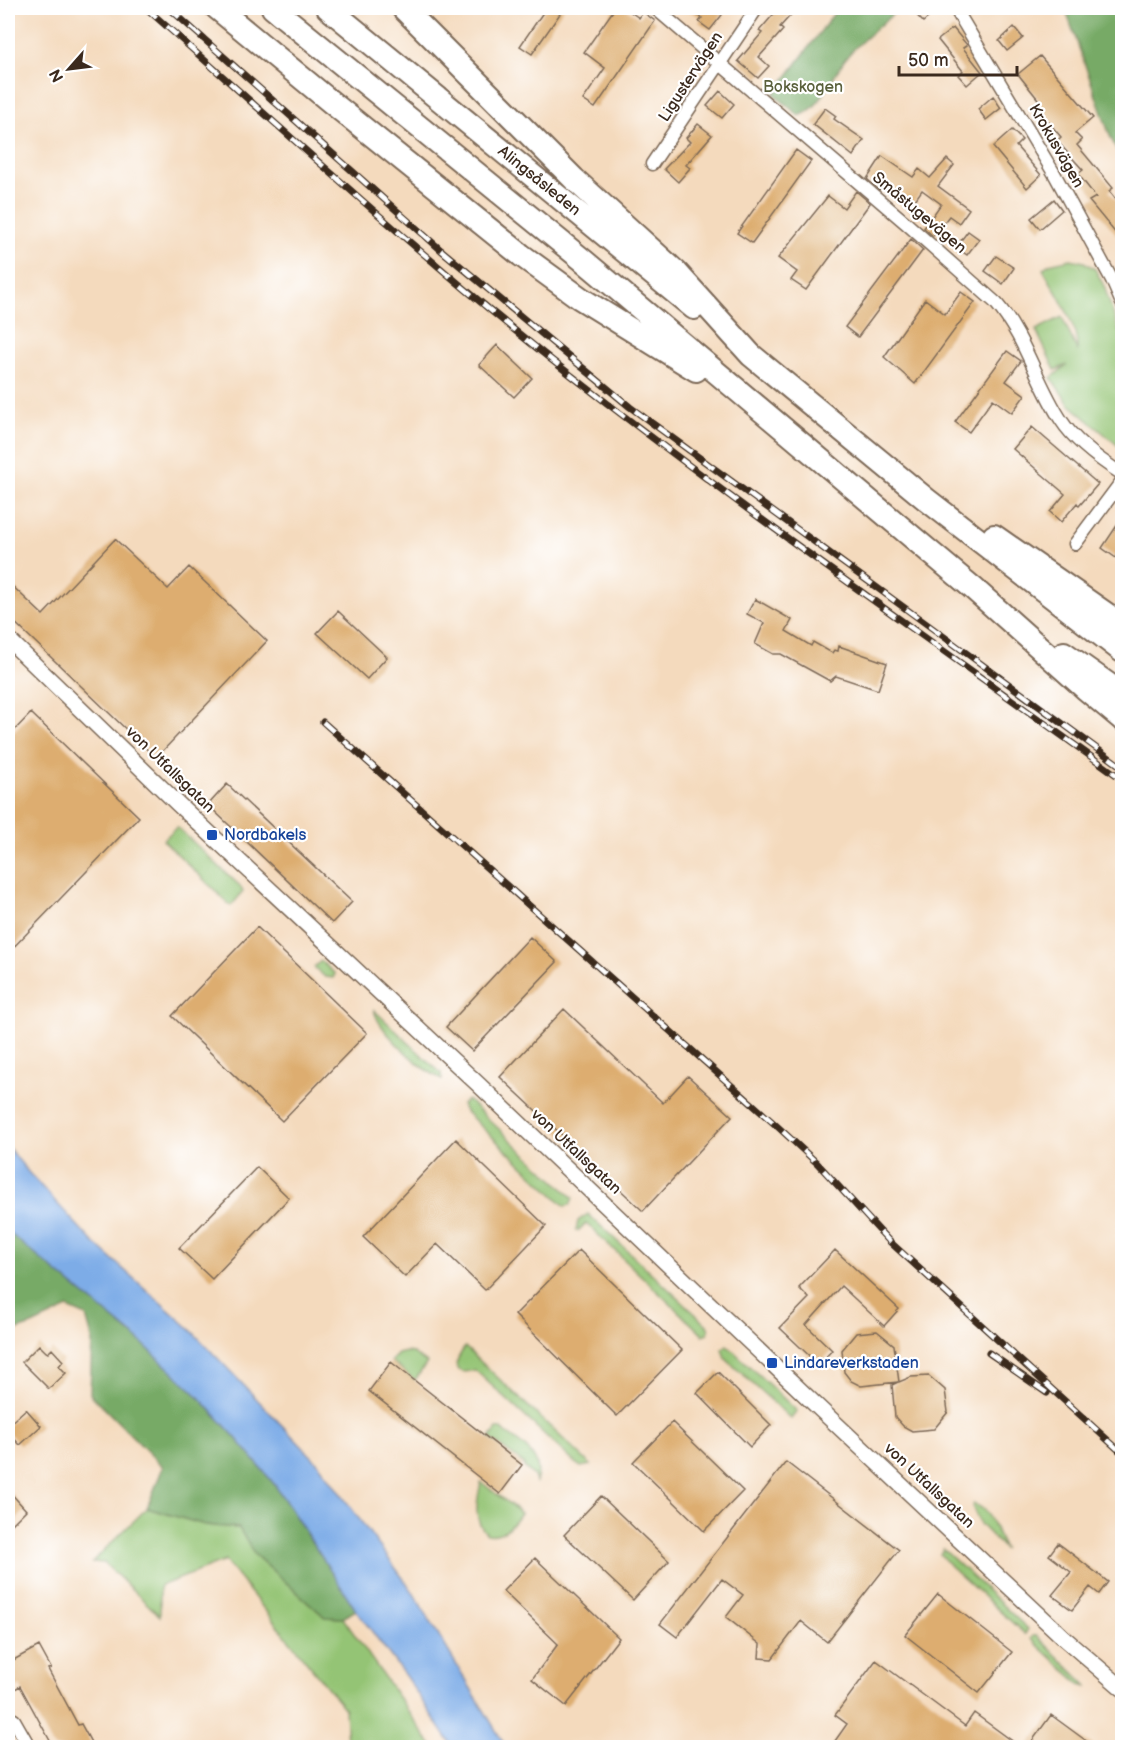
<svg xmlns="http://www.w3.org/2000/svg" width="1130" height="1755" viewBox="0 0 1130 1755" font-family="'Balsamiq Sans',sans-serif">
  <rect width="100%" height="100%" fill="#fff"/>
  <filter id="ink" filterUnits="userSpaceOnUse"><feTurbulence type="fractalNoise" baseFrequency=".0167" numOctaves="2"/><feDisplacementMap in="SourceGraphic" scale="12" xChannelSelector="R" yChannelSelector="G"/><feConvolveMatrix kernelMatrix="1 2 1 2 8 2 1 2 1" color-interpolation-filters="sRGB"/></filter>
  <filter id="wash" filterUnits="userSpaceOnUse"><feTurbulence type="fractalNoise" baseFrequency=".008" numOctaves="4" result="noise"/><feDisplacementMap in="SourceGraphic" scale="24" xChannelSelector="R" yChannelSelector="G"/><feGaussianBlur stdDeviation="1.35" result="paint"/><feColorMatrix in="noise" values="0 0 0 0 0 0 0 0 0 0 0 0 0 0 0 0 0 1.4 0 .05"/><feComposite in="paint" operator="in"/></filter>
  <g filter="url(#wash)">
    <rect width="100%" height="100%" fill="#f4dabd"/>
    <!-- green -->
    <path fill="#94c474" stroke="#687749" stroke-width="1.5" d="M1071,259L1084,262L1095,269L1104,286L1122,340V449L1069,404L1051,378L1067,365L1055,370L1036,330L1062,317L1077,350C1079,326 1055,291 1043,269L1049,264Z
      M177,827L240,886L243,892L231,906L163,840Z
      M321,961L335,974L333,978L325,977L314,967Z
      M374,1010L441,1073L442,1079C422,1070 379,1032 374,1010Z
      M468,1100L573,1198L570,1205L565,1206L464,1110L462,1104Z
      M588,1214L707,1325L709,1330L708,1333L703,1335L586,1223L578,1231H576L578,1221Z
      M727,1345L797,1411L791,1419L725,1358L722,1349Z
      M465,1347L591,1465L581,1467L575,1463L475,1370C450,1377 454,1362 465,1347Z
      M406,1352L413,1353L427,1363L415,1380L391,1361L398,1354Z
      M497,1429H501C519,1443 545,1455 536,1482L534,1476L524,1467V1464L490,1438Z
      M481,1482L521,1513C512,1525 503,1537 487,1534C472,1519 477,1501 481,1482Z
      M973,1504C992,1508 996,1536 1005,1550L980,1524L972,1506Z
      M147,1508L205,1525L239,1528L254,1554L325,1617L343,1618L433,1747H342L347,1744L345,1709L225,1561L160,1586V1616L104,1563L92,1562Z
      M943,1549L1028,1629L1025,1634L950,1566L940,1554Z
      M1033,1636H1037L1087,1686L1080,1684L1031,1639Z"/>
    <!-- forest -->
    <path fill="#7a6" stroke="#596a42" stroke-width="1.5" d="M838,8H900C884,22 866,36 851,52C833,70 825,107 799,116L774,94Z
      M1065,8H1122V161L1110,136Z
      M8,1232L139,1340L197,1395L237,1439L275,1485L356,1610L343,1618L325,1617L254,1554L239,1528L205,1525L147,1508L163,1467L90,1394L92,1338L86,1316L68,1308L32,1325L8,1333Z"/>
    <!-- water -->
    <path fill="#7dace7" stroke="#5c6b82" stroke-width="1.5" d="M8,1147L29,1173L92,1241L189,1328L318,1463L411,1589L506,1747H453L406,1677L356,1610L275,1485L237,1439L197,1395L139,1340L8,1232Z"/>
    <g id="blocks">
      <!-- building -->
      <path fill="#ddad70" d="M546,8H564L532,54L520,46Z
        M615,8H625L639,18L643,12L655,21L595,108L583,100L605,68L584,52Z
        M685,8H712L722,15L710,30L699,22L702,18Z
        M779,8H797L780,27L783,30L759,57L769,66L758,78L738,61L762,33L759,31Z
        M910,8H940L923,22Z
        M1014,27L1023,38L1007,51L999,41Z
        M953,28L967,45L963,48L982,72L967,85L958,75L963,71L938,40Z
        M1040,56L1093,118L1075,133L1082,140L1077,145L1113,188L1109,191L1122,207V241L1089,201L1096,197L1078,174L1083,170L1057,141L1061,137L1036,107L1041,103L1018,74Z
        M720,91L734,104L722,118L707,106Z
        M993,96L1001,108L986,120L978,109Z
        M825,108L836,116L834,119L864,140L853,156L813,124Z
        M698,124L712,135L686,165L690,168L678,182L664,169L690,142L686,138Z
        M1012,130L1022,140L1016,146L1041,175L1027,188L993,147Z
        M796,150L811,161L752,243L737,233Z
        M882,156L913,177L919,169L930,178L947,159L954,165L938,186L969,209L959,223L949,216L933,236L924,228L941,204L922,190L911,206L882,185L879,190L867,179Z
        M856,191L870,203L806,290L791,280L797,272L778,258L828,196L844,208Z
        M1054,199L1062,210L1040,229L1031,218Z
        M968,231L979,239L967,255L956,247Z
        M911,239L923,250L858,337L845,327Z
        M996,256L1014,268L1003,284L985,271Z
        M961,292L975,302L915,384L884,357L925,299L945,314Z
        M497,345L532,378L514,397L479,365Z
        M1007,351L1021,361L1006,381L1025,395L1012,413L993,399L969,432L955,422Z
        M1032,427L1098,484L1079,506L1077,503L1061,522L1050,512L1065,494L1013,449Z
        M1122,518V548L1116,558L1102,548Z
        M115,539L168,589L189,567L267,641L156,758L8,616V582L43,615Z
        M755,599L792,620L786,631L811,646L813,642L832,653L834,650L838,651L839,646L887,663L878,690L836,676L830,681L781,654H773L755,644L764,623L747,614Z
        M338,611L387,657L367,679L317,633Z
        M31,713L139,817L8,953V737Z
        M227,784L352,902L332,923L208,805Z
        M257,927L367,1033L282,1121L172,1016Z
        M530,937L557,962L472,1051L446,1027Z
        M564,1009L663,1103L688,1076L732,1116L643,1211L500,1077Z
        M456,1139L546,1226L485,1290L437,1244L405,1277L363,1237Z
        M257,1167L289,1198L212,1279L179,1248Z
        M579,1250L682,1350L617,1416L515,1315Z
        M835,1250L899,1309L884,1326L841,1286L806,1325L832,1350L819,1365L780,1328L809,1298L799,1288Z
        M877,1331L894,1345L899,1382L911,1377L929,1376L945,1390L948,1412L934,1429L912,1431L903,1426L895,1417L892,1385L898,1382L861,1386L851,1381L844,1372L842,1350L856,1333Z
        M39,1345L46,1352L48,1353L52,1349L63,1361L59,1366L66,1373L49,1389L22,1362Z
        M391,1362L522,1465L500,1494L369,1391Z
        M718,1372L771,1425L750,1447L697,1393Z
        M26,1409L41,1426L20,1445L8,1432V1425Z
        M672,1422L743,1491L704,1531L633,1462Z
        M786,1462L899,1550L827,1642L801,1621L772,1659L759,1658L760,1644L726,1617L743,1595L722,1579L677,1637L660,1624Z
        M8,1490L26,1510L8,1528Z
        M601,1496L669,1561L633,1600L564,1535Z
        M1058,1543L1108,1582L1099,1594L1090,1587L1072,1610L1052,1595L1071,1572L1049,1555Z
        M535,1558L619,1638L566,1706L532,1679L558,1644L503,1591Z
        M938,1594L1012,1652L979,1693L905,1635Z
        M39,1646L51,1668L48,1669L78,1725L81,1724L94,1748H54L20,1686L8,1693V1663Z
        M876,1660L965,1726L974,1713L1022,1748H830L847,1724L835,1715Z
        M1051,1715L1096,1748H1027Z"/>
    </g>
  </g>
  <g filter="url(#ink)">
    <use href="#blocks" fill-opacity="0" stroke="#7c6856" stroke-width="1.5"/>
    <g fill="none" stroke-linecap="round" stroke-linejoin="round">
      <!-- minor casing -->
      <g stroke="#7c6856" stroke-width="15">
        <path id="minor" d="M655,8L907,224L996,303C1026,338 1036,382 1061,420C1075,442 1100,460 1122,474
          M955,8L1055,175L1112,280L1122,303
          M652,164L757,8
          M1075,544L1122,481
          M8,1717L14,1720L30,1748"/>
      </g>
      <!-- tertiary casing -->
      <g stroke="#7c6856" stroke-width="18">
        <path id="tertiary" d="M8,639L177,803L479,1085L820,1409L1064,1638L1122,1688"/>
      </g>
      <!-- motorway casing -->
      <g stroke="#7c6856" stroke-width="26">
        <path id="motorway" d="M217,8L331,102L521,255L580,298L696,370
          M273,8L584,261L974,589L1086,689L1122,719
          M328,8L694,308
          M403,8L574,179L677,273L751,355L927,500L1122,651
          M994,536L1122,625
          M1064,653L1122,694"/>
      </g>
      <!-- minor -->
      <use href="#minor" stroke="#fff" stroke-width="12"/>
      <!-- tertiary -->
      <use href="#tertiary" stroke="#fff" stroke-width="15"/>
      <!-- motorway -->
      <use href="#motorway" stroke="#fff" stroke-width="22"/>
      <!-- rail casing -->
      <g stroke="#3b2a1e" stroke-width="7">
        <path id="rail" d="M146,8C286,132 425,261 572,376C751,516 938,646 1122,779
          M169,8L441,250L630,407L1122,767
          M323,722L778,1127L817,1163L889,1241L1122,1453
          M989,1353L1047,1393"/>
      </g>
      <!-- rail -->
      <use href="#rail" stroke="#fff" stroke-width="4.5" stroke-dasharray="14" stroke-linecap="butt"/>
    </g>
  </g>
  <!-- markers -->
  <g fill="#1a4fb4" stroke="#fff" stroke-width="2">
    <rect x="206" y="829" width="12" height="12" rx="3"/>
    <rect x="766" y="1357" width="12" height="12" rx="3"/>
  </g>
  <g text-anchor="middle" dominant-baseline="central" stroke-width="4.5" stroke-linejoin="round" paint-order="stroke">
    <!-- street labels -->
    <g font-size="16" fill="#3b2a1e" stroke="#fff">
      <text transform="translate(691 77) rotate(-57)">Ligustervägen</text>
      <text transform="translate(1056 146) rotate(60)">Krokusvägen</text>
      <text transform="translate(539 181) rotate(39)">Alingsåsleden</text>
      <text transform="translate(919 213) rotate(40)">Småstugevägen</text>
      <text transform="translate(170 770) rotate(44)">von Utfallsgatan</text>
      <text transform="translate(576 1152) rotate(43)">von Utfallsgatan</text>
      <text transform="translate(929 1486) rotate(43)">von Utfallsgatan</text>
    </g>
    <!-- park labels -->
    <g font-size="16" fill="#5a603c" stroke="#fff">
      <text x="803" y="87">Bokskogen</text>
    </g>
    <!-- transit labels -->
    <g font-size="16" fill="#164399" stroke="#fff" text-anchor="start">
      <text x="224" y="835">Nordbakels</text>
      <text x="784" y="1363">Lindareverkstaden</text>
    </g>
  </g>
  <!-- margin -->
  <rect width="1130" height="1755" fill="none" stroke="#fff" stroke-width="30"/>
  <!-- north arrow -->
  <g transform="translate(69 69) rotate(242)" stroke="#ffffff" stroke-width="4.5" paint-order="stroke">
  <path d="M0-4.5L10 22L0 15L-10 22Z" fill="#3b2a1e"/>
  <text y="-9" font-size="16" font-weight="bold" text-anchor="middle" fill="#3b2a1e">N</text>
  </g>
  <!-- scale -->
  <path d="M899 66v9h118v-9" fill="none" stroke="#3b2a1e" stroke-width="3"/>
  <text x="908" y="66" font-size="18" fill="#3b2a1e" stroke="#ffffff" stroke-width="4.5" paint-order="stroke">50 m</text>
</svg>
